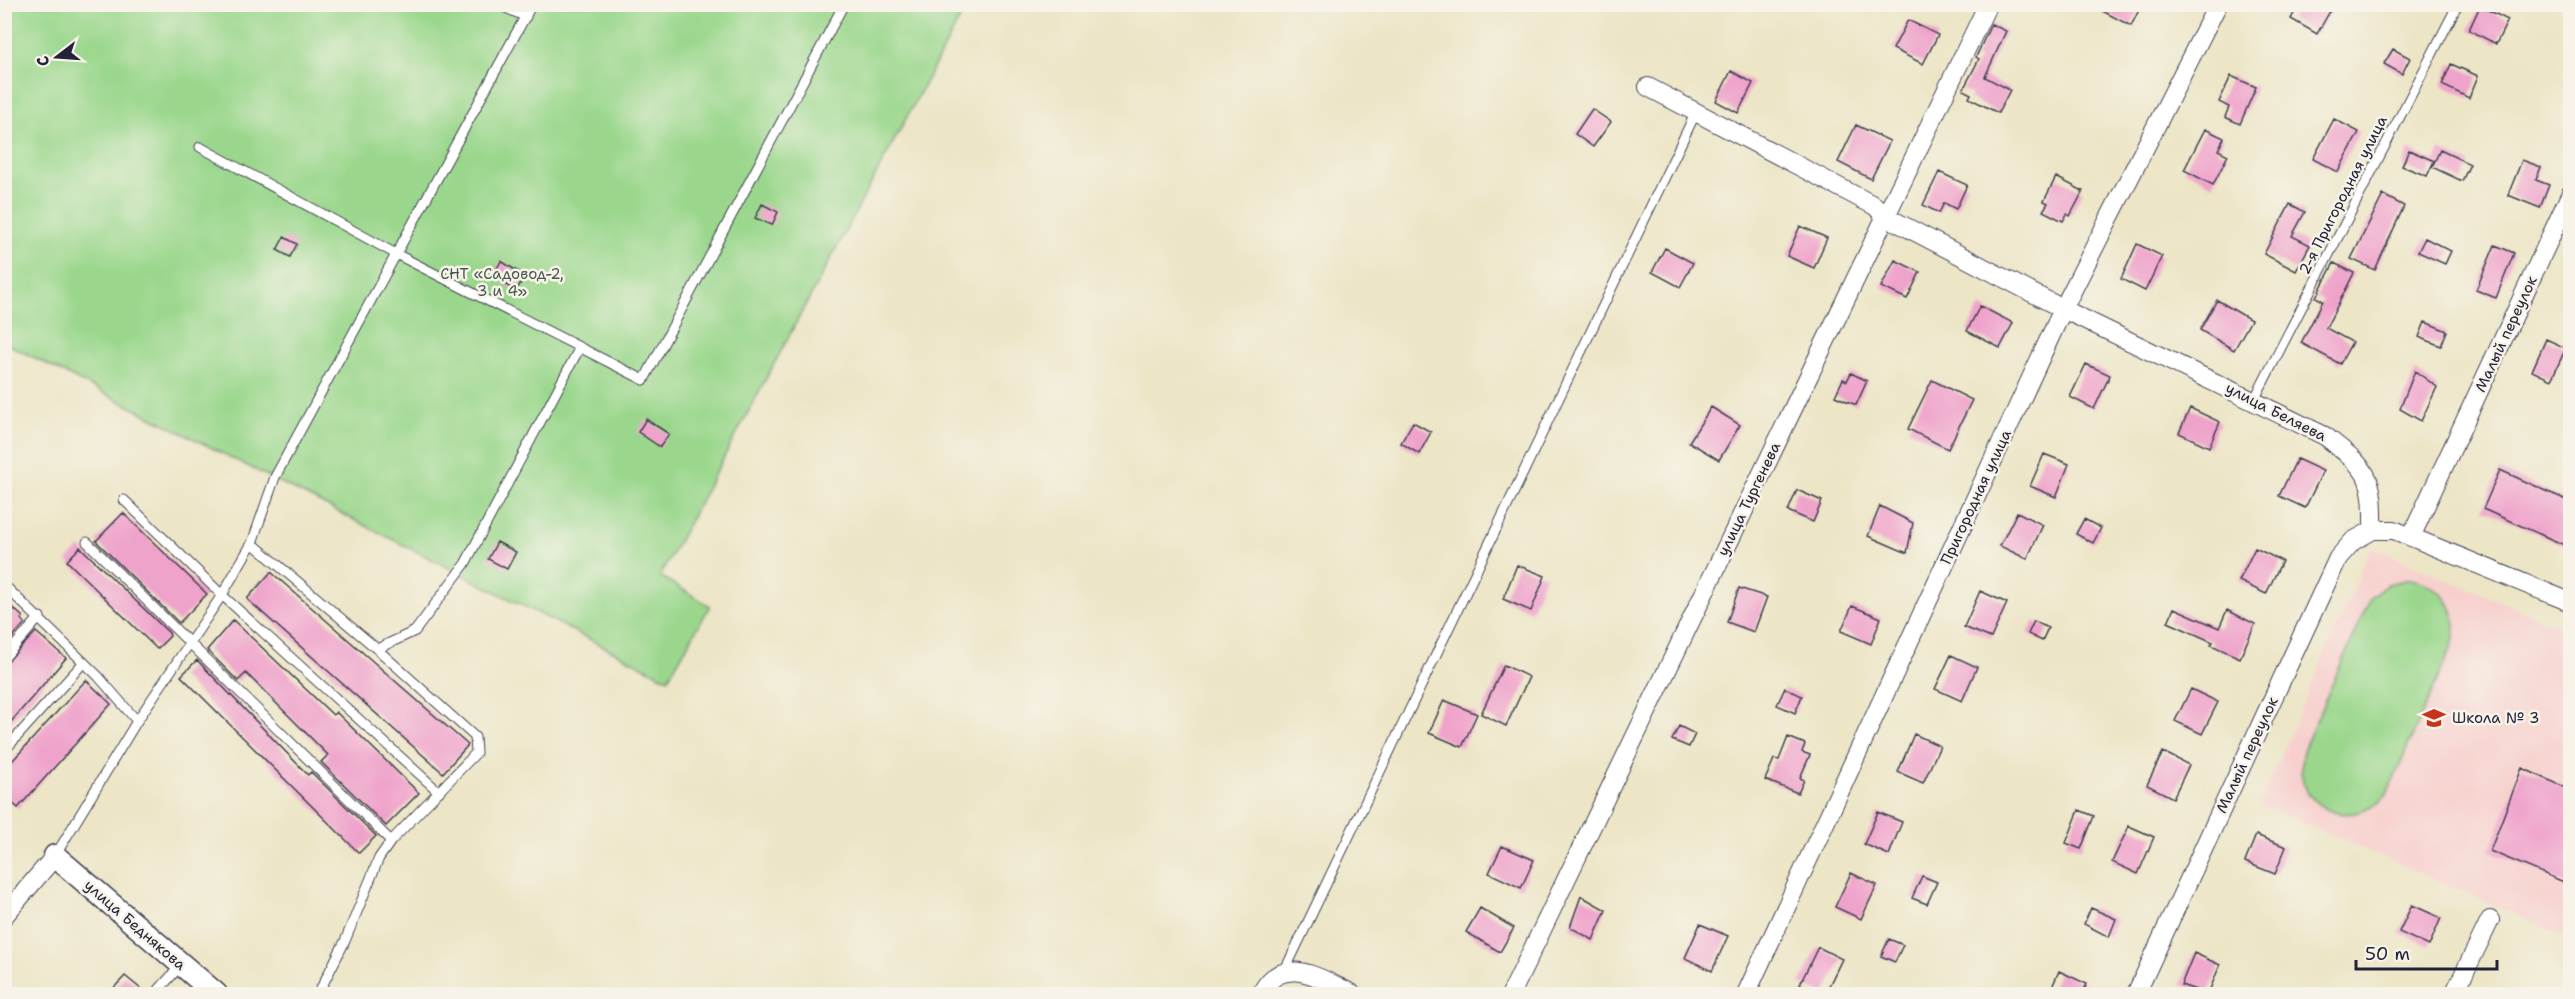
<svg xmlns="http://www.w3.org/2000/svg" width="2575" height="999" viewBox="0 0 2575 999" font-family="'Shantell Sans',sans-serif">
  <rect width="100%" height="100%" fill="#f7f3e8"/>
  <filter id="ink" filterUnits="userSpaceOnUse"><feTurbulence type="fractalNoise" baseFrequency=".0167" numOctaves="2"/><feDisplacementMap in="SourceGraphic" scale="12" xChannelSelector="R" yChannelSelector="G"/><feConvolveMatrix kernelMatrix="1 2 1 2 8 2 1 2 1" color-interpolation-filters="sRGB"/></filter>
  <filter id="wash" filterUnits="userSpaceOnUse"><feTurbulence type="fractalNoise" baseFrequency=".008" numOctaves="4" result="noise"/><feDisplacementMap in="SourceGraphic" scale="24" xChannelSelector="R" yChannelSelector="G"/><feGaussianBlur stdDeviation="1.35" result="paint"/><feColorMatrix in="noise" values="0 0 0 0 0 0 0 0 0 0 0 0 0 0 0 0 0 1.4 0 .05"/><feComposite in="paint" operator="in"/></filter>
  <g filter="url(#wash)">
    <rect width="100%" height="100%" fill="#ece5c6"/>
    <!-- built -->
    <path fill="#f7d0ce" d="M2371,547L2570,631V938L2260,804Z"/>
    <!-- green -->
    <path fill="#9ad78c" stroke="#5e7c64" stroke-width="1.5" d="M4,5H967L660,576L710,606L668,679L5,343Z
      M2410,579C2445,585 2462,613 2452,646L2386,796C2346,836 2287,803 2304,748L2370,598L2388,584Z"/>
    <g id="blocks">
      <!-- building -->
      <path fill="#efa3cb" d="M2089,4H2142L2131,26Z
        M2299,4H2334L2317,34L2291,19Z
        M2480,6L2508,20L2496,44L2469,30Z
        M1908,20L1938,35L1923,64L1893,49Z
        M1991,24L2006,31L1985,77L2010,90L1998,113L1969,98L1971,94L1963,90L1979,59L1976,57Z
        M2393,49L2410,58L2402,74L2384,64Z
        M2451,64L2478,76L2469,98L2442,85Z
        M1731,71L1753,83L1738,113L1716,101Z
        M2231,76L2256,87L2240,124L2225,117L2229,107L2219,102Z
        M1592,109L1611,122L1593,147L1575,134Z
        M2334,119L2359,132L2338,172L2313,159Z
        M1856,125L1890,141L1871,179L1838,162Z
        M2205,129L2224,138L2218,150L2228,155L2213,185L2184,170Z
        M2409,150L2434,161L2427,176L2402,166Z
        M2440,150L2470,164L2462,181L2432,167Z
        M2522,160L2541,167L2536,180L2549,185L2540,208L2508,195Z
        M1939,172L1967,185L1956,209L1944,203L1939,213L1923,205Z
        M2056,177L2083,191L2070,216L2067,214L2063,221L2043,211L2048,203L2044,201Z
        M2383,195L2404,206L2375,270L2351,259Z
        M762,204L778,212L772,225L755,218Z
        M2290,204L2305,212L2292,236L2310,245L2296,271L2264,254Z
        M1800,226L1827,238L1814,268L1787,256Z
        M284,237L297,244L290,257L277,250Z
        M2425,238L2451,251L2445,264L2418,252Z
        M2137,244L2162,256L2145,291L2121,279Z
        M2495,245L2514,253L2496,298L2476,290Z
        M1665,248L1693,263L1680,287L1652,272Z
        M1895,260L1920,272L1907,299L1881,287Z
        M501,261L525,276L516,291L493,276Z
        M2334,263L2354,273L2326,328L2352,342L2340,364L2301,343L2323,301L2316,297Z
        M2217,300L2251,320L2234,350L2200,330Z
        M1980,306L2013,323L2000,348L1967,331Z
        M2425,322L2447,331L2441,346L2419,337Z
        M2546,339L2566,348L2551,380L2532,371Z
        M2086,364L2110,375L2094,409L2070,397Z
        M2415,371L2437,387L2421,421L2400,409Z
        M1851,373L1867,381L1856,405L1835,396L1843,379L1847,381Z
        M1932,380L1972,400L1948,449L1908,429Z
        M1711,407L1740,425L1719,460L1689,442Z
        M2190,408L2220,422L2209,447L2179,433Z
        M646,419L669,434L660,447L638,432Z
        M1413,422L1431,432L1419,454L1401,443Z
        M2044,454L2069,464L2056,497L2030,486Z
        M2297,459L2323,471L2305,508L2279,496Z
        M2500,470L2571,502V548L2483,509Z
        M1797,490L1822,501L1813,522L1788,511Z
        M1880,506L1913,523L1907,553L1868,536Z
        M2017,512L2043,525L2027,559L2000,546Z
        M123,513L207,594L179,623L96,541Z
        M2084,519L2101,528L2093,543L2076,534Z
        M497,542L516,552L507,569L488,559Z
        M80,547L169,633L170,636L157,649L67,561Z
        M2255,548L2282,561L2266,594L2239,581Z
        M1517,565L1545,576L1531,611L1503,599Z
        M271,572L468,745L443,773L247,599Z
        M1739,588L1767,597L1754,632L1727,622Z
        M1980,591L2007,603L1991,638L1964,627Z
        M4,600L23,617L21,619L25,623L4,647Z
        M1852,606L1881,618L1871,644L1841,631Z
        M2174,608L2219,628L2227,610L2255,624L2240,658L2211,645L2213,642L2168,622Z
        M233,620L333,715L336,712L419,793L386,826L321,762L328,755L246,673L238,681L207,650Z
        M2034,621L2048,628L2042,641L2028,634Z
        M36,632L66,658L4,730V665Z
        M1951,655L1977,667L1962,701L1935,689Z
        M197,660L308,775L311,772L376,836L359,853L181,676Z
        M1504,665L1529,677L1506,726L1481,714Z
        M86,680L111,704L18,808L4,796V770Z
        M1785,688L1802,696L1795,713L1777,705Z
        M2191,689L2218,702L2202,734L2175,721Z
        M1444,700L1477,714L1462,747L1429,733Z
        M1679,726L1695,734L1689,747L1672,740Z
        M1914,734L1940,746L1923,783L1898,772Z
        M1788,737L1805,744L1802,752L1810,755L1800,778L1804,780L1798,793L1765,780L1774,759L1779,760Z
        M2163,752L2189,765L2173,798L2147,785Z
        M2522,768L2571,790V885L2490,851Z
        M2079,810L2094,816L2081,849L2066,843Z
        M1878,812L1902,822L1889,855L1864,844Z
        M2129,826L2154,837L2138,874L2112,862Z
        M2256,835L2286,847L2275,874L2245,862Z
        M1502,846L1534,860L1521,888L1489,873Z
        M1851,873L1877,885L1861,919L1835,907Z
        M1922,876L1937,882L1927,904L1912,898Z
        M1581,896L1606,910L1593,940L1570,927Z
        M2412,905L2441,918L2429,946L2399,932Z
        M1480,908L1514,928L1500,952L1466,932Z
        M2091,908L2116,919L2109,937L2084,924Z
        M1700,924L1728,936L1712,971L1685,958Z
        M1889,939L1903,945L1895,962L1881,956Z
        M1818,947L1842,959L1825,994L1800,984Z
        M2194,953L2220,965L2208,994L2181,985Z
        M2059,971L2087,984L2082,994H2049Z
        M125,976L147,994H108Z"/>
    </g>
  </g>
  <g filter="url(#ink)">
    <use href="#blocks" fill-opacity="0" stroke="#403f50" stroke-width="1.5"/>
    <g fill="none" stroke-linecap="round" stroke-linejoin="round">
      <!-- service casing -->
      <g stroke="#403f50" stroke-width="11">
        <path id="service" d="M497,4L526,17
          M200,147L396,254L644,380L844,4
          M2254,400L2458,4
          M124,500L222,595L439,792
          M87,542L391,841L379,858L345,941L318,994
          M252,543L377,649L475,737L476,753L391,841
          M4,585L98,676L137,721
          M377,649L415,631L465,564L580,347
          M4,658L40,617
          M4,751L84,662
          M55,856L137,721L222,595L252,543L275,477L532,4
          M1284,972L1696,112
          M155,994L181,965"/>
      </g>
      <!-- minor casing -->
      <g stroke="#403f50" stroke-width="20">
        <path id="minor" d="M1648,87L1875,206L1885,216L2063,309L2325,436C2368,470 2374,474 2373,530H2394L2570,602
          M2411,537L2570,195
          M4,916L55,856
          M1261,994C1282,951 1322,980 1353,994
          M1511,994L1988,4
          M1746,994L2063,309L2218,4
          M2136,994L2338,558L2353,541L2373,530
          M2454,994L2490,920"/>
      </g>
      <!-- tertiary casing -->
      <g stroke="#403f50" stroke-width="25">
        <path id="tertiary" d="M55,856L216,994"/>
      </g>
      <!-- service -->
      <use href="#service" stroke="#fff" stroke-width="9"/>
      <!-- minor -->
      <use href="#minor" stroke="#fff" stroke-width="18"/>
      <!-- tertiary -->
      <use href="#tertiary" stroke="#fff" stroke-width="22"/>
    </g>
  </g>
  <!-- icons -->
  <defs>
    <g id="school-bare" transform="scale(1.8)"><path d="M0-5L7-2L0 1L-7-2ZM-4 1L0 2.5L4 1V4Q0 6-4 4Z" fill="#c8321e" stroke="#f7f3e8" stroke-width="2.5" paint-order="stroke"/></g>
  </defs>
  <g fill-rule="evenodd">
    <use href="#school-bare" x="2434" y="718"/>
  </g>
  <g text-anchor="middle" dominant-baseline="central" stroke-width="5" stroke-linejoin="round" paint-order="stroke">
    <!-- street labels -->
    <g font-size="15" fill="#22223b" stroke="#f7f3e8">
      <text transform="translate(2343 195) rotate(-63)">2-я Пригородная улица</text>
      <text transform="translate(2506 334) rotate(-65)">Малый переулок</text>
      <text transform="translate(2276 412) rotate(27)">улица Беляева</text>
      <text transform="translate(1976 497) rotate(-65)">Пригородная улица</text>
      <text transform="translate(1749 499) rotate(-64)">улица Тургенева</text>
      <text transform="translate(2247 755) rotate(-65)">Малый переулок</text>
      <text transform="translate(135 925) rotate(41)">улица Беднякова</text>
    </g>
    <!-- park labels -->
    <g font-size="15" fill="#465853" stroke="#f7f3e8">
      <text x="502" y="274">СНТ «Садовод-2,<tspan x="502" dy="17">3 и 4»</tspan></text>
    </g>
    <!-- poi labels -->
    <g font-size="15" fill="#22223b" stroke="#f7f3e8" text-anchor="start">
      <text x="2452" y="718">Школа № 3</text>
    </g>
  </g>
  <!-- margin -->
  <rect width="2575" height="999" fill="none" stroke="#f7f3e8" stroke-width="24"/>
  <!-- north arrow -->
  <g transform="translate(57 57) rotate(253)" stroke="#f7f3e8" stroke-width="4.5" paint-order="stroke">
  <path d="M0-4.5L10 22L0 15L-10 22Z" fill="#22223b"/>
  <text y="-9" font-size="16" font-weight="bold" text-anchor="middle" fill="#22223b">С</text>
  </g>
  <!-- scale -->
  <path d="M2356 960v9h141v-9" fill="none" stroke="#22223b" stroke-width="3"/>
  <text x="2365" y="960" font-size="18" fill="#22223b" stroke="#f7f3e8" stroke-width="4.5" paint-order="stroke">50 m</text>
</svg>
